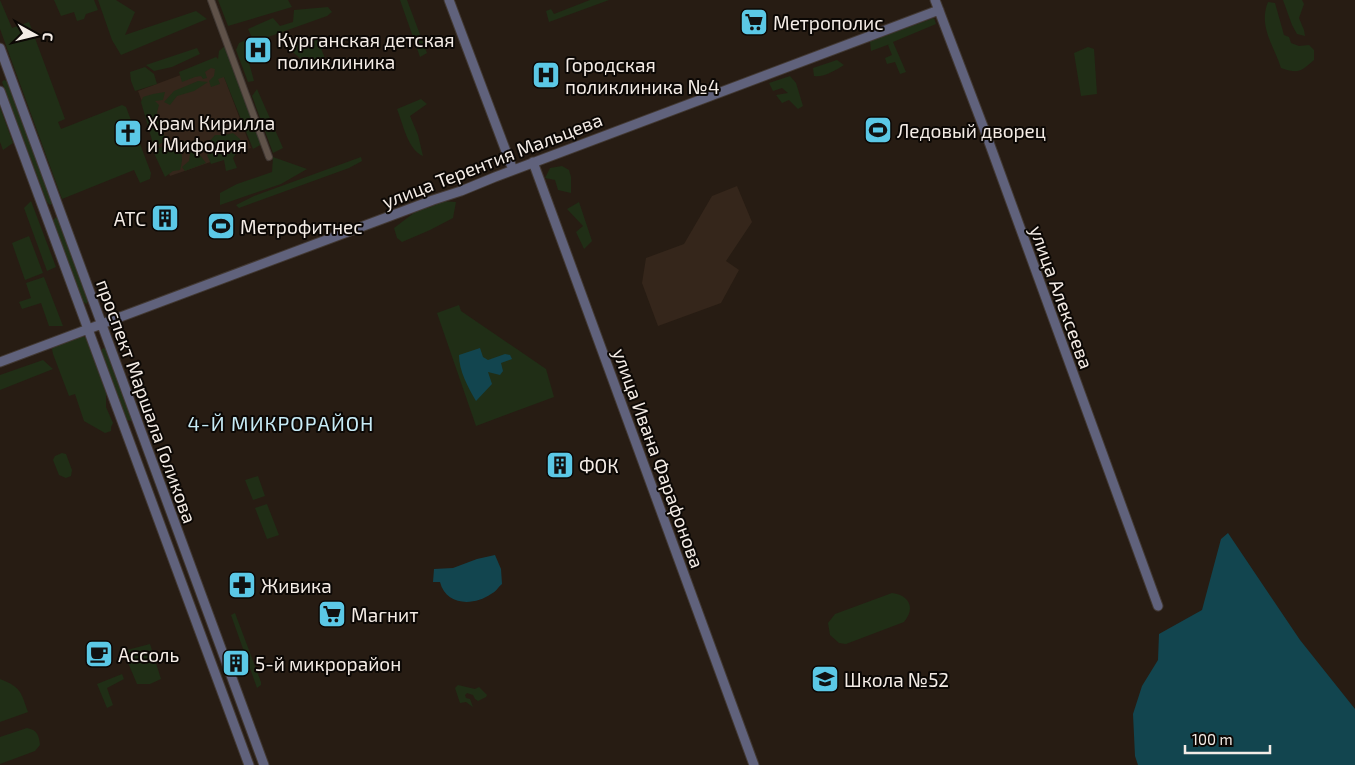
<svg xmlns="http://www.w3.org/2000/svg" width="1355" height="765" viewBox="0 0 1355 765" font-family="'Exo 2',sans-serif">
  <rect width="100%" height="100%" fill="#271c13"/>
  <!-- education -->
  <path fill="#35261b" d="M218,61L251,148L170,176L138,91Z
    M737,186L752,222L726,261L739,270L721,303L658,326L642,283L646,258L684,244L712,196Z"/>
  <!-- green -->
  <path fill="#202e16" d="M0,0L12,28L29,22L65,119L58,122L61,129L122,105L126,107L151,173L150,179L140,183L134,170L62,199L0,29Z
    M54,0H94L98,10L86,14L84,19L77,21L74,12L61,16Z
    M98,0H116L135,12L125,35L196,11L207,19L121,55L112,40Z
    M218,0H288L292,7L228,26Z
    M400,0H407L427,53L420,57Z
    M590,0H609L549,22L546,11L551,9L554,14Z
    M1283,0H1302L1304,4L1299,18L1304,30L1305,36L1297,34L1292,25Z
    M1268,2L1275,3L1284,35L1289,37L1291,43L1299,46L1309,45L1314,50V60C1300,72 1299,74 1281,68C1274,46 1258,26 1268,2Z
    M328,7L332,12L327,16L254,42L248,29L273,18L280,26L293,22L294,10Z
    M934,18L936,24L893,42L906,72L900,74L895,62L887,64L885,58L892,55L888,45L890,44L871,51L870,41Z
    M317,38L326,61L310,67L287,47Z
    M246,40H251L252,44L245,48L254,81L248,82L236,50L239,43Z
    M227,44L264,143L253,149L224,77L218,79L220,84L211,87L209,81L214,76L215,69L211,68L205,72L207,78L203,79L201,76L195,77L182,82L179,72L216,57L218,59L219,51Z
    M1088,47L1094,49L1097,94L1081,96L1074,53Z
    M197,48L200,54L172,67L154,71L146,65Z
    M837,60L844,65C836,70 823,78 814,76L813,68Z
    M145,67L154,74L157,84L135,91L131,81L130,72Z
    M790,76L796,83L803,106L798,109L789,100L782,103L776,95L788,93L782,88L773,91L769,83Z
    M4,80L7,81L53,203L50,205L47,202L2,82Z
    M198,81L208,82L194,91L177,96L170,105L164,102L174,91Z
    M257,89L283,148L273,153L252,96Z
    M165,92L163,100L155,101L159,105L157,112L166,141L154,147L141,102L143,97L153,94Z
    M421,99L427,104L410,116L418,135L423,156C408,150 403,124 397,109Z
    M0,107L13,143L3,150L0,142Z
    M233,133L240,139V148L233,158L237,168L226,171L224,160L211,164L207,155L215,151L219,154L222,147L221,145L207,144L215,135H225Z
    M176,140C182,154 184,155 180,170L173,171L165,177L153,151Z
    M184,141L190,145L199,146L196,150L206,163L185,171L182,167L189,161L190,153L186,149L180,146Z
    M273,157L307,169L281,184L220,205V193L237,184L272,172Z
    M361,157L362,161L349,168L239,208L236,205L254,196Z
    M562,166L569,170L571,177V193L558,190L555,180L545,178L550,168Z
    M31,201L56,267L47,271L24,208Z
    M441,201L456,202L453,218L430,230L402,242L397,238L394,228L419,209L431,207Z
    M579,202L592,241L584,249L576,232L583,226L567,209Z
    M58,217L88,300L87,304L83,302L53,221L55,218Z
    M29,236L43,273L25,280L12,243Z
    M44,277L63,326H49L41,303L22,309L19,302L31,298L26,283Z
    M459,305L461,311L546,369L554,397L476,426L437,313Z
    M80,336L85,337L87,340L106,393V407L113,423L111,427V431L105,433L84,421L75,394L69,396L53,354L52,349L54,346Z
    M104,348L106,349L132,418L131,421L127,420L102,353V349Z
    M43,360L53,369L0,390V375Z
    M62,453L66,454L72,470L71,476L66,478L59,475L53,460L55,456Z
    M258,476L265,496L253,500L245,480Z
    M267,504L279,535L267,539L255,508Z
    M892,593C909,595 916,608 904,622L846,644L839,643L830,635L828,623L835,614Z
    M235,613L261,682V685L257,688L231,615Z
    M150,644L161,679L150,684H137L126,658L127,650Z
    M122,674L124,679L107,688L113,705L107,708L97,684Z
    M0,679C21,687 21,692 28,712L0,722Z
    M458,685L475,689L479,687L487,695L486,697L478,701L475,699L473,695L467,693L465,695L466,698L470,699L473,707L466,702L460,703L455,688Z
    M27,728C37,730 39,735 40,745L35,751L0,764V737Z"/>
  <!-- water -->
  <path fill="#12454f" d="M480,348L483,357L488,360L505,354L510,355L512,359L501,363L503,371L500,375L488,372L492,384L476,401C468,387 459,371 459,355Z
    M1228,533L1300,640L1355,709V765H1138L1135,756L1133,714L1142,686L1158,660L1159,634L1202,610L1221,539Z
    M495,555L501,569L502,584C498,587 496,592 491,594C474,606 446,606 440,582H433L434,569L453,568L477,559Z"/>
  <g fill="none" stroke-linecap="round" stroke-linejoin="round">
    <!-- street casing -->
    <g stroke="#423934" stroke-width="8">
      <path id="street" d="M211,0L269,157"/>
    </g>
    <!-- secondary casing -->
    <g stroke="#423934" stroke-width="11">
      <path id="secondary" d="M449,0L513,170
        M935,0L986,134L1158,606
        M0,48L264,765
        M0,91L249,765
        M533,162L754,765
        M0,362L433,200L461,191L495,177L939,10"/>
    </g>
    <!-- street -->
    <use href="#street" stroke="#5f5249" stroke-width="6"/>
    <!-- secondary -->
    <use href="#secondary" stroke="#60627c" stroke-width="9"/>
  </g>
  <!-- icons -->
  <defs>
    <g id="supermarket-square" transform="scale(1.4375)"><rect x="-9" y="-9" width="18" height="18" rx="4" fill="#5bc8e6" stroke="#0c0805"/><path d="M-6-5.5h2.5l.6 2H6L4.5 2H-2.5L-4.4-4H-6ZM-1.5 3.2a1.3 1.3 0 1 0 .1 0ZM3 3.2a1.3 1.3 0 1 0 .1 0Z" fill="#111"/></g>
    <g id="hospital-square" transform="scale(1.4375)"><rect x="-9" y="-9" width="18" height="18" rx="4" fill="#5bc8e6" stroke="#0c0805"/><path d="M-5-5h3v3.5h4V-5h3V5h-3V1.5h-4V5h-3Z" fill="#111"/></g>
    <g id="stadium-square" transform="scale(1.4375)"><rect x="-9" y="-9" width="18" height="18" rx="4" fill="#5bc8e6" stroke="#0c0805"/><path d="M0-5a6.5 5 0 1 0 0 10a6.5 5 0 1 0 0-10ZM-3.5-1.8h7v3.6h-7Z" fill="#111"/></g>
    <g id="church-square" transform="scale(1.4375)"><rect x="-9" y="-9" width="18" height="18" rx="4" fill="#5bc8e6" stroke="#0c0805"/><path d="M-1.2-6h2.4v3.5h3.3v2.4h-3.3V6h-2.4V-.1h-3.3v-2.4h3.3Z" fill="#111"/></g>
    <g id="building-square" transform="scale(1.4375)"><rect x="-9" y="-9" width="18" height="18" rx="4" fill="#5bc8e6" stroke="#0c0805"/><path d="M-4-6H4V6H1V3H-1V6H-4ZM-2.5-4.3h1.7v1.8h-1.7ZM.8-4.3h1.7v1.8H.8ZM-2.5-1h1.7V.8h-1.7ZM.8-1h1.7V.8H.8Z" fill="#111"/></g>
    <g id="pharmacy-square" transform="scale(1.4375)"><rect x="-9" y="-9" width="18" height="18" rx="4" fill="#5bc8e6" stroke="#0c0805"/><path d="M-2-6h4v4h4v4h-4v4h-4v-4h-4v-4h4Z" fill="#111"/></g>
    <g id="cafe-square" transform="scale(1.4375)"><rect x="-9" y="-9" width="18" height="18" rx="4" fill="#5bc8e6" stroke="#0c0805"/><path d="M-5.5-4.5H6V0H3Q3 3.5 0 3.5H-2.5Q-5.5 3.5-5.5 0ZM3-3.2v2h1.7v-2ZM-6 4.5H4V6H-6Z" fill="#111"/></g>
    <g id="school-square" transform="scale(1.4375)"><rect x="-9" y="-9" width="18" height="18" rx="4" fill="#5bc8e6" stroke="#0c0805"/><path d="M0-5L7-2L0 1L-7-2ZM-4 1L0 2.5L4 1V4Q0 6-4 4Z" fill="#111"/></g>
  </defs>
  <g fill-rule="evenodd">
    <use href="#supermarket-square" x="754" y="22"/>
    <use href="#hospital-square" x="258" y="50"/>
    <use href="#hospital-square" x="546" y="75"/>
    <use href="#stadium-square" x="878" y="130"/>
    <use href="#church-square" x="128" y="133"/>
    <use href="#building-square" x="165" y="218"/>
    <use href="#stadium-square" x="221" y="226"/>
    <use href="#building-square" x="560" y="465"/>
    <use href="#pharmacy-square" x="242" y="585"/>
    <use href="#supermarket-square" x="332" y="614"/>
    <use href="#cafe-square" x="99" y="654"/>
    <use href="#building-square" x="236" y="663"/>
    <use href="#school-square" x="825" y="679"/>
  </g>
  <g text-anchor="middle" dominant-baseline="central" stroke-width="4" stroke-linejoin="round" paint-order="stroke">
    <!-- poi labels -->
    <g font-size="19" fill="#f4ece6" stroke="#0c0805" text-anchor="start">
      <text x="773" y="22">Метрополис</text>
      <text x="277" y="39">Курганская детская<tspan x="277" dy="22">поликлиника</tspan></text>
      <text x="565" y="64">Городская<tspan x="565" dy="22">поликлиника №4</tspan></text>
      <text x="147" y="122">Храм Кирилла<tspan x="147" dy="22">и Мифодия</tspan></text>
      <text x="897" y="130">Ледовый дворец</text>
      <text x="146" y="218" text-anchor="end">АТС</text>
      <text x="240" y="226">Метрофитнес</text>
      <text x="579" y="465">ФОК</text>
      <text x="261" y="585">Живика</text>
      <text x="351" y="614">Магнит</text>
      <text x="118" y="654">Ассоль</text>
      <text x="255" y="663">5-й микрорайон</text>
      <text x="844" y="679">Школа №52</text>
    </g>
    <!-- street labels -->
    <g font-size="19" fill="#f4ece6" stroke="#0c0805">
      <text transform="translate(492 160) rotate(-21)">улица Терентия Мальцева</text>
      <text transform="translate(1062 297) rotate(70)">улица Алексеева</text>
      <text transform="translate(147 401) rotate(70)">проспект Маршала Голикова</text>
      <text transform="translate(659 458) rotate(70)">улица Ивана Фарафонова</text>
    </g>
    <!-- neighbourhood labels -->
    <g font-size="20" letter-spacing="1" fill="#c7ebf6" stroke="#0c0805">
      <text x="281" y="423">4-Й МИКРОРАЙОН</text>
    </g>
  </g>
  <!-- north arrow -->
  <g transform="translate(35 35) rotate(98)" stroke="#0c0805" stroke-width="4" paint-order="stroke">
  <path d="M0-4L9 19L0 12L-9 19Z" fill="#f4ece6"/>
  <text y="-8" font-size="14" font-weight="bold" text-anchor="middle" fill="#f4ece6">С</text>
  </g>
  <!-- scale -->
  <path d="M1185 745v8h85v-8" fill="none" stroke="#f4ece6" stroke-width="2.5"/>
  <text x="1192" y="745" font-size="15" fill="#f4ece6" stroke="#0c0805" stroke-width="4" paint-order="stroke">100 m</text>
</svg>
